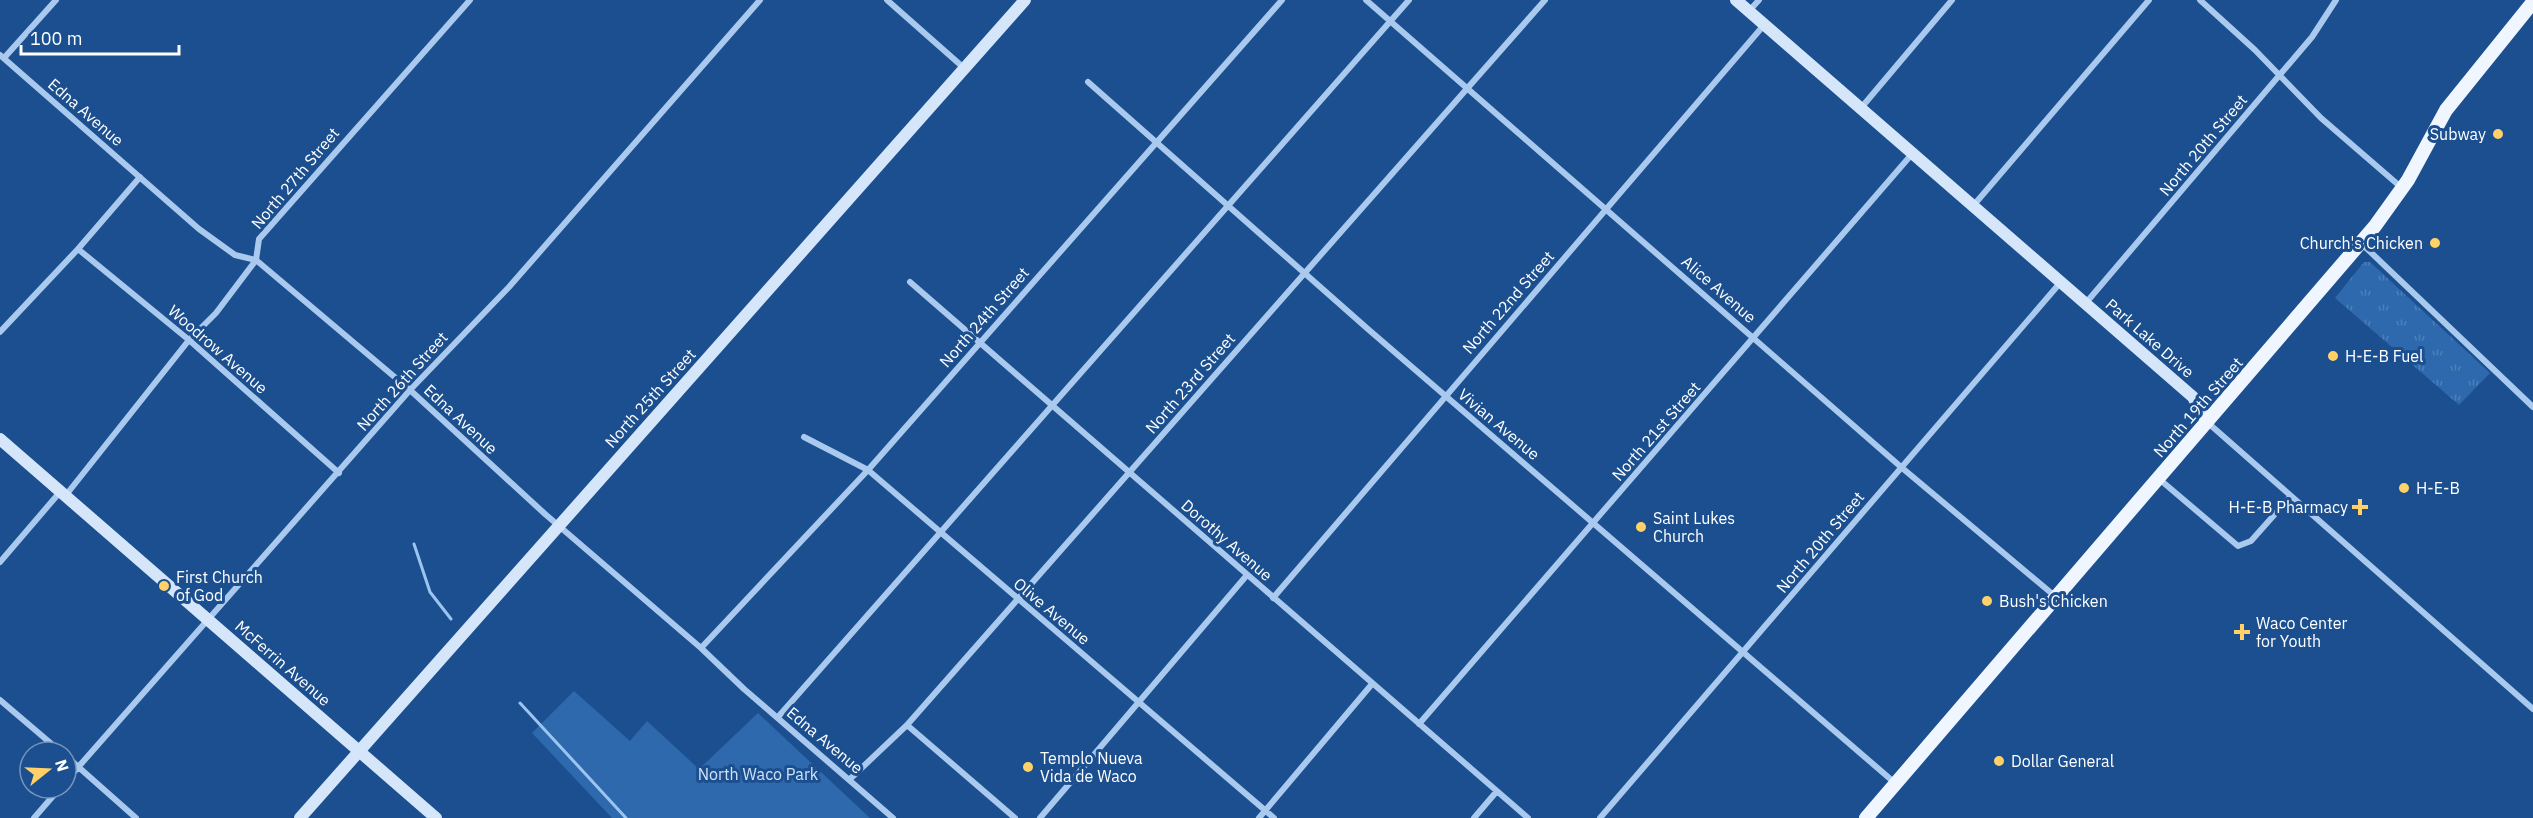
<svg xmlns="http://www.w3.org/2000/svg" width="2533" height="818" viewBox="0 0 2533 818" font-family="'IBM Plex Sans',sans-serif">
  <defs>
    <pattern id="grass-tufts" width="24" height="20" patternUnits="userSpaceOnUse" patternTransform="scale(1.5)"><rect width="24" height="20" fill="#2e69ad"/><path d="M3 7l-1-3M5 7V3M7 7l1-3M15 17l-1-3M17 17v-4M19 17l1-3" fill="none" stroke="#4d80b9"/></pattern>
  </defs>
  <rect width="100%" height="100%" fill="#1b4f8f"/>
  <!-- grass -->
  <path fill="url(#grass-tufts)" d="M2364,262H2370L2490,373L2459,405L2335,298Z"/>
  <!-- green -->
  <path fill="#2e69ad" d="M574,691L630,741L647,721L699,769L758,713L870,818H612L532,733Z"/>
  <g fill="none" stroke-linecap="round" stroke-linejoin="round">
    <!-- stream -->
    <path stroke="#9cc4f0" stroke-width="3" d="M414,544L430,592L451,619
      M520,703L626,818"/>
    <!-- street -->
    <path stroke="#a9c9ee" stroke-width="6" d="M887,0L964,68
      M1366,0L1901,467L2056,597
      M2200,0L2255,50L2321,118L2402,188
      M1749,11L1759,0
      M0,55L199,229L235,255L256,260L410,390L545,514L701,648L744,689L893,818
      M4,58L56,0
      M1088,82L1369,330L1895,783
      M1861,108L1952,0
      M1973,206L2149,0
      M2361,243L2533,407
      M78,249L189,340L339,473
      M910,282L1528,818
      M2085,304L2312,37L2336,0
      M0,332L78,249L140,177
      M2207,422L2533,709
      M804,437L868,470L1274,818
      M2158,478L2238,546L2251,541L2291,496
      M66,495L189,340L216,313L256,260L259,239L470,0
      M0,562L60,492
      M1273,598L1764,25
      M701,648L868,470L1282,0
      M0,700L61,752
      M778,717L1409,0
      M1419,724L1912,154
      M907,725L1015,818
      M66,756L136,818
      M850,779L907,725L1545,0
      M66,781L410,390L509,287L760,0
      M34,818L60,788
      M1040,818L1247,575
      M1259,818L1372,684
      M1474,818L1497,791
      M1600,818L2060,283"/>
    <!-- secondary -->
    <path stroke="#d6e6fa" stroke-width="12" d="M1736,0L2193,397L2207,422
      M0,439L436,818
      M300,818L1025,0"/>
    <!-- primary -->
    <path stroke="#f0f6ff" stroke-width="14" d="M1866,818L2375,226L2408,180L2446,110L2533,2"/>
  </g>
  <!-- markers -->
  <g fill="#ffd166" stroke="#1b4f8f" stroke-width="2">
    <circle cx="2498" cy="134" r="6"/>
    <circle cx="2435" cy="243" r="6"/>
    <circle cx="2333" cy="356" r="6"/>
    <circle cx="2404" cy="488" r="6"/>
    <path d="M2357 498h6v6h6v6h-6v6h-6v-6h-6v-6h6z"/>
    <circle cx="1641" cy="527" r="6"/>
    <circle cx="164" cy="586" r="6"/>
    <circle cx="1987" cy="601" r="6"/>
    <path d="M2239 623h6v6h6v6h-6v6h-6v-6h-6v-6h6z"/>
    <circle cx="1999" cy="761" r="6"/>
    <circle cx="1028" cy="767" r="6"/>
  </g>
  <g text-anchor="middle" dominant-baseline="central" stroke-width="6" stroke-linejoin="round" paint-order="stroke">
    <!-- street labels -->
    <g font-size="16" fill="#fff" stroke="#1b4f8f">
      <text transform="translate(86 112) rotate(41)">Edna Avenue</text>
      <text transform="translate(2203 145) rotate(-50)">North 20th Street</text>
      <text transform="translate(295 178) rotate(-50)">North 27th Street</text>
      <text transform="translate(1719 289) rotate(41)">Alice Avenue</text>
      <text transform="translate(1508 302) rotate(-49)">North 22nd Street</text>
      <text transform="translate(984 317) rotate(-49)">North 24th Street</text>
      <text transform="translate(2150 338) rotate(41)">Park Lake Drive</text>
      <text transform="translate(218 349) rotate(41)">Woodrow Avenue</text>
      <text transform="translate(402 381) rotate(-48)">North 26th Street</text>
      <text transform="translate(1190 383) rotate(-49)">North 23rd Street</text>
      <text transform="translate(650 398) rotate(-48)">North 25th Street</text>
      <text transform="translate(2198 407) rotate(-49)">North 19th Street</text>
      <text transform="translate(461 419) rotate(43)">Edna Avenue</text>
      <text transform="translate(1499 424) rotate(40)">Vivian Avenue</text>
      <text transform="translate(1656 431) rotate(-49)">North 21st Street</text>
      <text transform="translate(1227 540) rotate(41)">Dorothy Avenue</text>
      <text transform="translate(1820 542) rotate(-50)">North 20th Street</text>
      <text transform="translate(1052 611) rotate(40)">Olive Avenue</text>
      <text transform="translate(283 663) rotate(41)">McFerrin Avenue</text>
      <text transform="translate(825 740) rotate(40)">Edna Avenue</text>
    </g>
    <!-- poi labels -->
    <g font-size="16" fill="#fff" stroke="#1b4f8f" text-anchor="start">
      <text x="2486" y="134" text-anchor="end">Subway</text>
      <text x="2423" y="243" text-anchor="end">Church's Chicken</text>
      <text x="2345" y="356">H-E-B Fuel</text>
      <text x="2416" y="488">H-E-B</text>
      <text x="2348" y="507" text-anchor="end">H-E-B Pharmacy</text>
      <text x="1653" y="518">Saint Lukes<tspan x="1653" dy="18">Church</tspan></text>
      <text x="176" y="577">First Church<tspan x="176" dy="18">of God</tspan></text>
      <text x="1999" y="601">Bush's Chicken</text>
      <text x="2256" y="623">Waco Center<tspan x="2256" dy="18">for Youth</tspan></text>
      <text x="1040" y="758">Templo Nueva<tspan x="1040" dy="18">Vida de Waco</tspan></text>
      <text x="2011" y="761">Dollar General</text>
    </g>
    <!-- park labels -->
    <g font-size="16" fill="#cfe3fa" stroke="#1b4f8f">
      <text x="758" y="774">North Waco Park</text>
    </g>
  </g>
  <!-- north arrow -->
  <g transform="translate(48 770) rotate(72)"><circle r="28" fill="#1b4f8f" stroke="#7695bc" stroke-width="1.5"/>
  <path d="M0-4.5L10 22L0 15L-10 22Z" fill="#ffd166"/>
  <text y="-9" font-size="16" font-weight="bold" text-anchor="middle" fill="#ffffff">N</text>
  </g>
  <!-- scale -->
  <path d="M21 45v9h158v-9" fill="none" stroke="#ffffff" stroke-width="3"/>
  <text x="30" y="45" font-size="18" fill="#ffffff" stroke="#1b4f8f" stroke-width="4.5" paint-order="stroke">100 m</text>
</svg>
